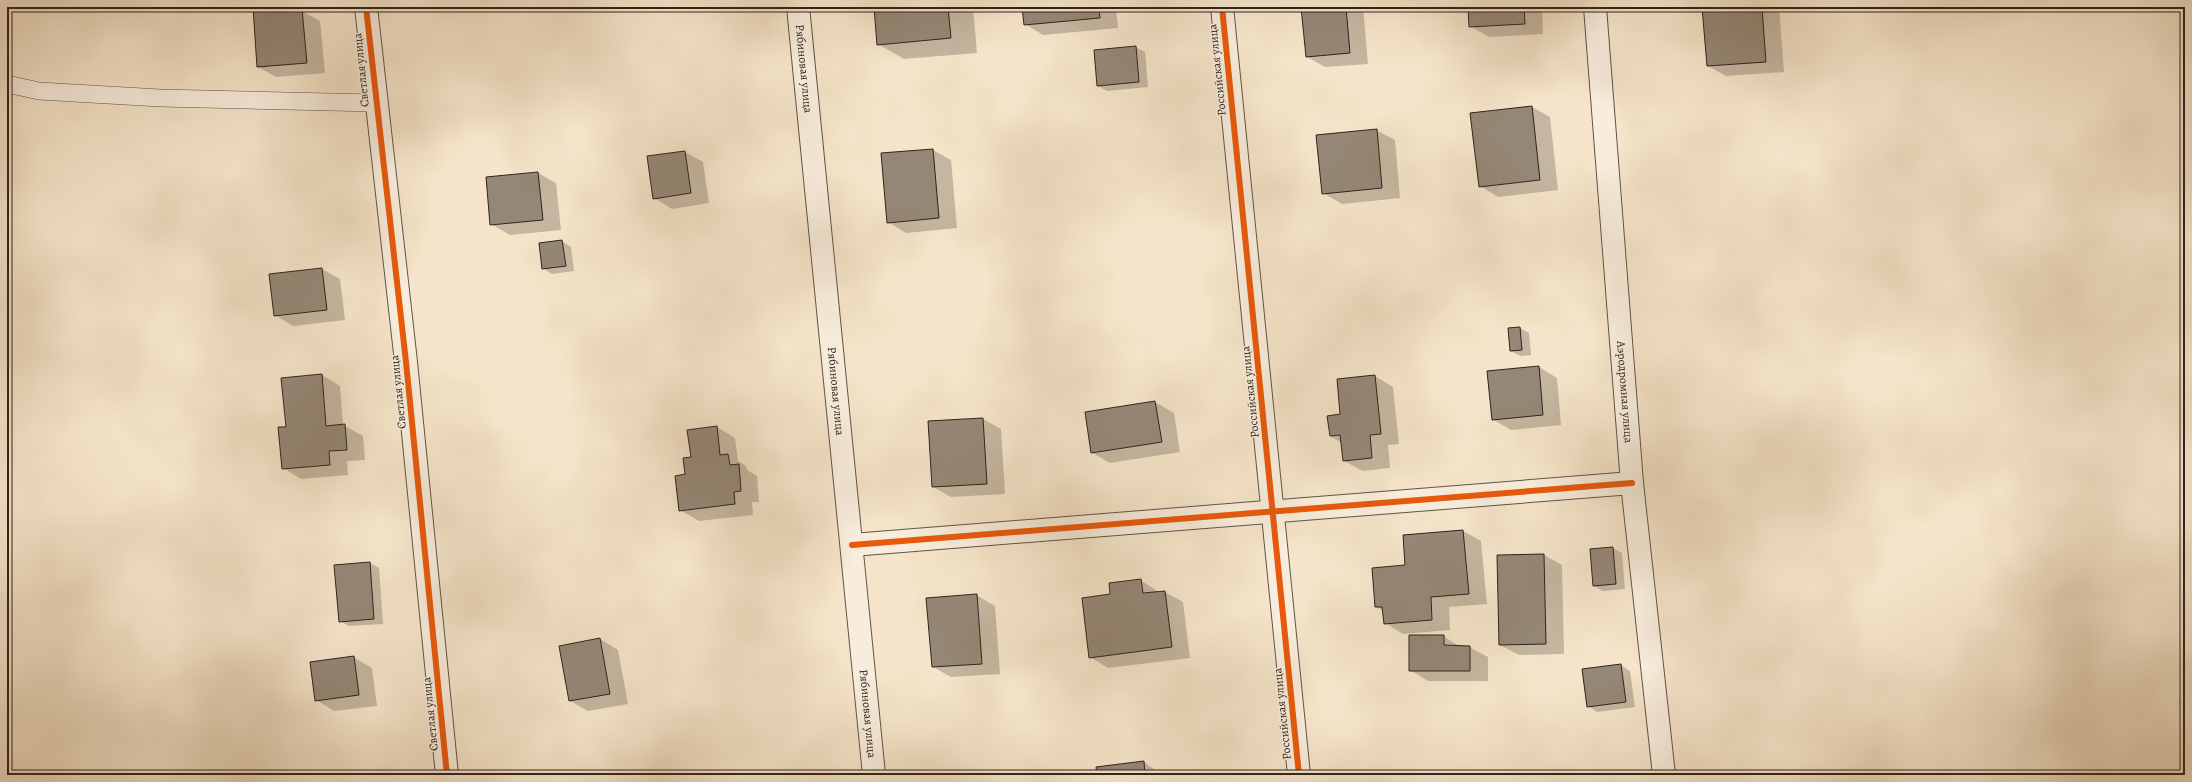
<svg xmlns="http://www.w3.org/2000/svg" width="2192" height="782" viewBox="0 0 2192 782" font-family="Alegreya,serif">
  <rect width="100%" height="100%" fill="#f5e4c9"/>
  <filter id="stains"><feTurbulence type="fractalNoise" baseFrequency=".005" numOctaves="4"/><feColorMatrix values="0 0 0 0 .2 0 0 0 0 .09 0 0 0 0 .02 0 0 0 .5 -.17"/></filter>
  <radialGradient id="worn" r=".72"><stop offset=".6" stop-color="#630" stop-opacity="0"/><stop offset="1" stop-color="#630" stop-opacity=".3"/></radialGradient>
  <!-- water -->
  <path fill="#b1a28f" stroke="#7d6f61" d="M2185,646V713L2180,704Z"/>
  <!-- shadow -->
  <path fill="#0003" d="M254,7H302V11L320,21L325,73L276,77L258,67Z
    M875,7H973L977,53L904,59L878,44Z
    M1004,7H1116L1118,28L1043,35L1025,24L1024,12H1013Z
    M1302,7H1363L1368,64L1325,67L1307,57Z
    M1469,7H1542L1543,34L1489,37L1470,26Z
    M1703,7H1779L1784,72L1726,76L1708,66Z
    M1135,47L1145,52L1148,87L1107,91L1098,86Z
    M1532,107L1550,117L1558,190L1498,197L1480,186Z
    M1376,130L1395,140L1400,198L1342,204L1323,193Z
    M933,150L951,160L957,228L906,233L888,222L882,154Z
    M685,152L703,162L709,203L672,209L654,198L648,157Z
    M538,173L556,183L561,230L510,235L491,224Z
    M562,241L571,247L574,271L552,274L543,268Z
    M322,269L340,279L345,320L293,326L275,315Z
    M1520,328L1529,333L1531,355L1520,356L1511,351L1509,329Z
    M1539,367L1557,378L1561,425L1511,430L1492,419Z
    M322,375L340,386L343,425L363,436L365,460L347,461L348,475L301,479L283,468L287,427Z
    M1375,376L1393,387L1399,444L1388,445L1390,468L1363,471L1344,461L1342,443L1330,436L1341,415Z
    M1155,402L1174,413L1180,452L1110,463L1091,452L1086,412Z
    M983,419L1001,429L1005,494L951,497L933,487Z
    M717,427L735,438L738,461L746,466L747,470L757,476L759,502H752L753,515L699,521L680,510L686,475L692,458Z
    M1463,531L1481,541L1487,604L1449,607L1450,630L1403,634L1385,623L1384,611L1376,607L1407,566Z
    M1613,548L1622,553L1625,589L1603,591L1594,586Z
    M1544,555L1562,565L1564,654L1519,655L1500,645Z
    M370,563L379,568L383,624L349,626L340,621Z
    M1140,580L1159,592H1165L1183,602L1190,658L1108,668L1090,657L1112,595Z
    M976,595L995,606L1000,674L951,677L933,667Z
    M1443,636L1461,647H1469L1488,657V681H1428L1410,670Z
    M600,639L618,650L628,704L588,711L570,701L561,646Z
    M353,657L372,668L377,706L334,711L316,700Z
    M1621,665L1630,671L1635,707L1597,712L1588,706Z
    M1144,762L1162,775H1098Z"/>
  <!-- building -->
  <path fill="#958776" stroke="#2e231d" d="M253,7H285V11L302,9L307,63L257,67Z
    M874,7H948L951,38L877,45Z
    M1022,7H1099L1100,18L1024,25Z
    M1301,7H1346L1350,53L1306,57Z
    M1468,7H1524L1525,24L1469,27Z
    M1702,7H1762L1766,62L1707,66Z
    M1136,46L1139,82L1097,86L1094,50Z
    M1532,106L1540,180L1479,187L1470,113Z
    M1377,129L1382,188L1322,194L1316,135Z
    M933,149L939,218L887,223L881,153Z
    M685,151L691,193L653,199L647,156Z
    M538,172L543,220L490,225L486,177Z
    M562,240L566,266L542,269L539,243Z
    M322,268L327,310L274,316L269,274Z
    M1520,327L1522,350L1510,351L1508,328Z
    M1539,366L1543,415L1492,420L1487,371Z
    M322,374L326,426L345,424L347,450L329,451L330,465L282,469L278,427H286L281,378Z
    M1375,375L1381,434L1370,435L1372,458L1343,461L1340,435L1330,436L1327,416L1340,414L1337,379Z
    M1155,401L1162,442L1091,453L1085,412Z
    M983,418L987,484L932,487L928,421Z
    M717,426L720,455L728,454L730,465L739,464L741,491L734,492L735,504L679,511L675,476L685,474L683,458L691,457L687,430Z
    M1463,530L1469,594L1431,597L1432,620L1384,624L1382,607H1375L1372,568L1405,565L1403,535Z
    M1613,547L1616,584L1593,586L1590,549Z
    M1544,554L1546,644L1499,645L1497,555Z
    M370,562L374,619L339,622L334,565Z
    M1141,579L1143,593L1165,591L1172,647L1089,658L1082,598L1110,594L1109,583Z
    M977,594L982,664L932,667L926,598Z
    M1409,635H1444V645L1470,646V671H1409Z
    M600,638L610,694L569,701L559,646Z
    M354,656L359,695L315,701L310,662Z
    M1621,664L1626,702L1587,707L1582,669Z
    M1144,761L1145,775H1097L1096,767Z"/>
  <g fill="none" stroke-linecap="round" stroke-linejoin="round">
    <!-- service casing -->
    <g stroke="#605348" stroke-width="18">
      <path id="service" d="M7,84L39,91L160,98L376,103"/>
    </g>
    <!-- minor casing -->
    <g stroke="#605348" stroke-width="24">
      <g id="minor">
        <path d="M366,7L406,362L447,775"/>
        <path id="s1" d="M798,7L874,775"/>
        <path id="s2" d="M1595,7L1632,483L1664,775"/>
        <path d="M852,545L1632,483"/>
      </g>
    </g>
    <!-- tertiary casing -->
    <g stroke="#605348" stroke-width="24">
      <path id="tertiary" d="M1222,7L1299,775"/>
    </g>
    <!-- service -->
    <use href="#service" stroke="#f8eddc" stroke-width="17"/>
    <!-- minor -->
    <use href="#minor" stroke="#f8eddc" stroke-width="22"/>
    <!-- tertiary -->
    <use href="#tertiary" stroke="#f8eddc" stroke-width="22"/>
    <!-- cycleway casing -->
    <g stroke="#f8eddc" stroke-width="8">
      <path id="cycleway" d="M366,7L406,362L447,775
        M1222,7L1299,775
        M852,545L1632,483"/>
    </g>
    <!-- cycleway -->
    <use href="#cycleway" stroke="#e8590c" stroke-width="6"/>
  </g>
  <g text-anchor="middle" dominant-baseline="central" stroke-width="3" stroke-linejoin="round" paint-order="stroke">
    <!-- street labels -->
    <g font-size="12" fill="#2e231d" stroke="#f8eddc">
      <text stroke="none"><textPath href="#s1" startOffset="62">Рябиновая улица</textPath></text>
      <text transform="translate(361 70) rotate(-96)">Светлая улица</text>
      <text transform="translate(1217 70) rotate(-96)">Российская улица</text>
      <text stroke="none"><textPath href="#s1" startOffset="386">Рябиновая улица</textPath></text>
      <text stroke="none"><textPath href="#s2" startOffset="386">Аэродромная улица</textPath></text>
      <text transform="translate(398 392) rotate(-96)">Светлая улица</text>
      <text transform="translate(1250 392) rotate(-96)">Российская улица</text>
      <text stroke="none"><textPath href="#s1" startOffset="710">Рябиновая улица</textPath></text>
      <text transform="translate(430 714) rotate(-96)">Светлая улица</text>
      <text transform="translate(1282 714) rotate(-96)">Российская улица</text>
    </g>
  </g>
  <!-- margin -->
  <rect width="2192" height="782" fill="none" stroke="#f5e4c9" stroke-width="24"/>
  <rect x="8" y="8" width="2176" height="766" fill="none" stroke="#2e231d" stroke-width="2"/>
  <rect x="12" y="12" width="2168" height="758" fill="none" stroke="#2e231d"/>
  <rect width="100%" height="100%" filter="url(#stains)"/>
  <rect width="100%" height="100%" fill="url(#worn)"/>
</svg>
